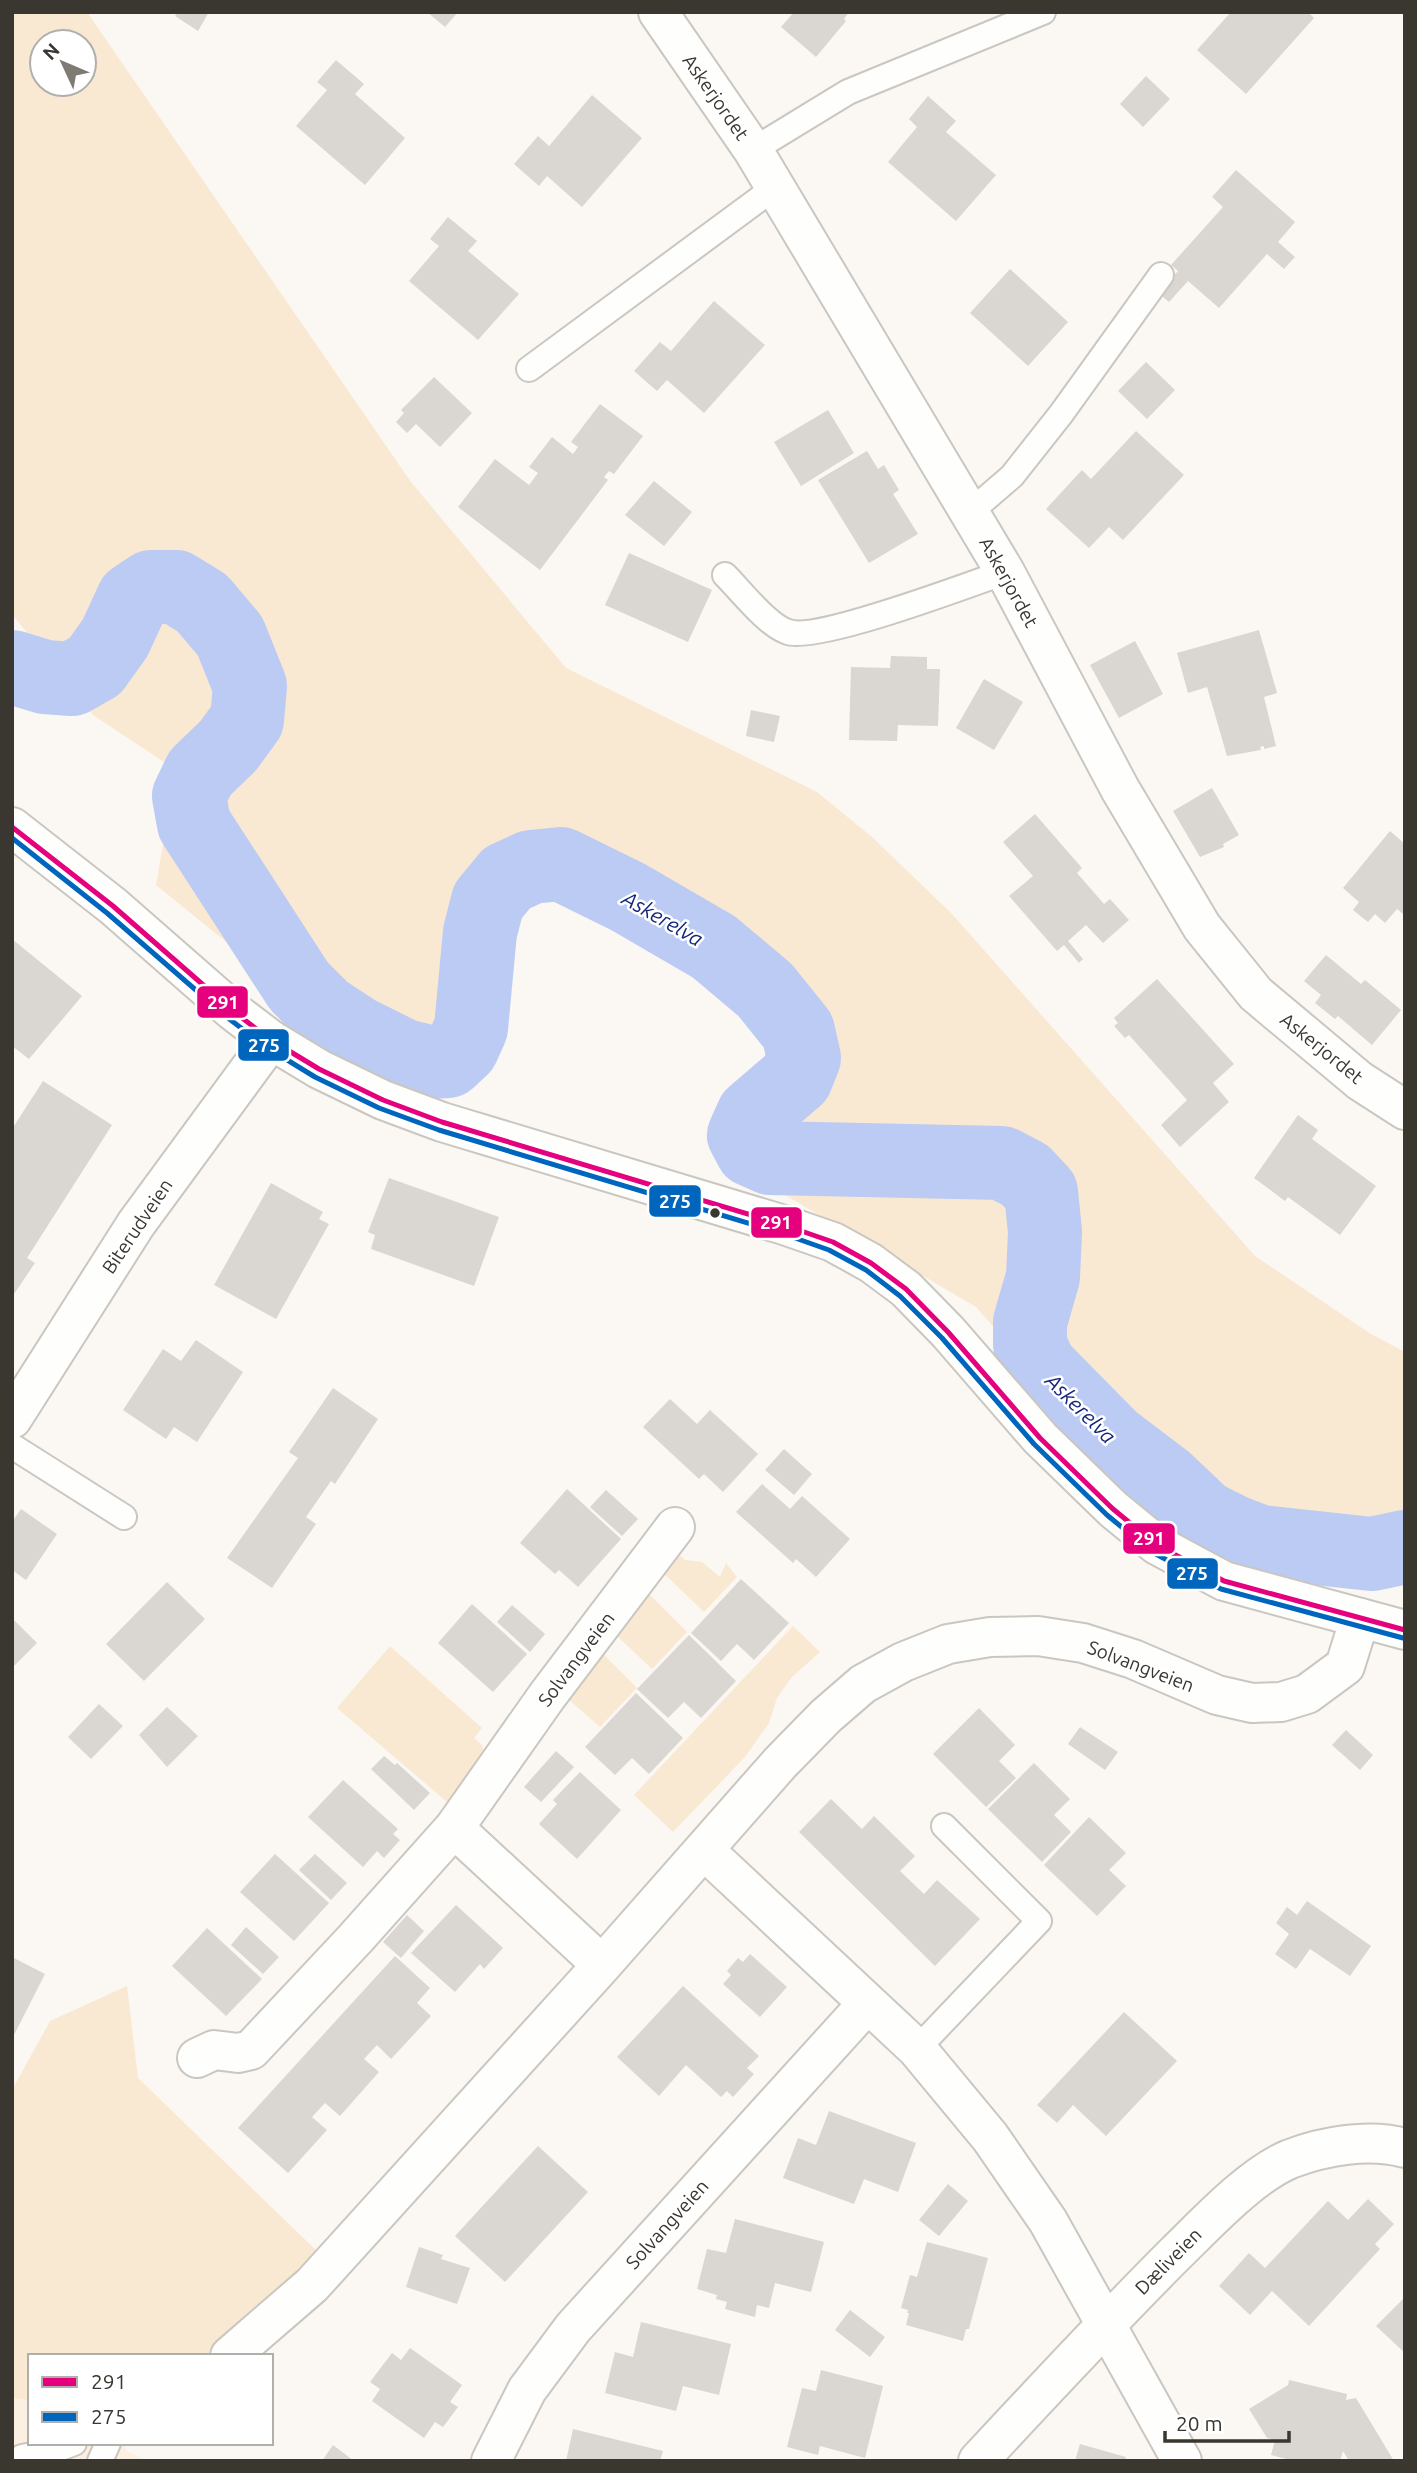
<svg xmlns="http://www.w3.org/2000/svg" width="1417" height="2473" viewBox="0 0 1417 2473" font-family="Ubuntu,sans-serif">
  <rect width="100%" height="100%" fill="#fbf7f2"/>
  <!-- built -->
  <path fill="#fcf0e2" d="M12,2369L30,2378V2443H122L127,2451L147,2461H12Z"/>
  <!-- green -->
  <path fill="#fae9d2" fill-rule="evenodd" d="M12,12H90L89,15L411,482L566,668L817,792L872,837L952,914L1255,1256L1371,1334L1405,1352V1586L1233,1544L1109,1458L976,1307L746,1172L744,1135L753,1115L796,1078L804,1058L798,1031L765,990L714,947L628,897L561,864L531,867L507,878L488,901L480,932L471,1028L462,1048L448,1061L295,998L156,885L176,770L93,715L12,614ZM42,42H84V84H42Z
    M681,1556L685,1560L702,1562L720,1577L726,1563L737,1577L704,1612L656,1566L667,1558Z
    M644,1589L687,1632L652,1669L616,1635Z
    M793,1626L820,1652L792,1677L777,1698L769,1723L745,1757L673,1832L634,1795Z
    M390,1646L482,1728L474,1738L482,1745L484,1753L447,1802L337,1708Z
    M597,1648L637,1688L600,1727L568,1699Z
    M127,1986L138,2078L321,2255L212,2356H30V2400L12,2398V2090L50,2021Z"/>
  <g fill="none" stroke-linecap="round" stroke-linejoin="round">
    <!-- river -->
    <path stroke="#bbcbf4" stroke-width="74" d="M12,667L45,677L72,679L95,666L115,638L133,599L151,587H176L202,603L230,636L250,686L247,720L228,746L200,773L189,796L194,824L299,986L324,1011L356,1032L404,1056L429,1062L448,1061L462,1048L471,1028L480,932L488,901L507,878L531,867L561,864L628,897L714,947L765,990L798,1031L804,1058L796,1078L753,1115L744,1135L752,1150L770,1158L1002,1163L1025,1175L1041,1192L1045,1232L1043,1277L1030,1322V1345L1040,1367L1112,1440L1166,1481L1204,1517L1234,1532L1260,1542L1372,1554L1405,1547"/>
  </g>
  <!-- building -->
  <path fill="#dad6d1" d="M178,12H209L198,31L175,16Z
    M427,12H458L445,27Z
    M794,12H849L844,19L846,21L816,57L781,27Z
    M1231,12H1308L1314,18L1246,94L1197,50Z
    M336,60L364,84L355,94L405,138L365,185L296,126L327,90L317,82Z
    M1146,76L1170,99L1143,127L1120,104Z
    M592,95L642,138L582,207L547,176L539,186L514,164L538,136L549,146Z
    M928,96L956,121L946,132L996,175L956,221L888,162L917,127L909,119Z
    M1236,170L1295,222L1278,242L1295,257L1284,269L1267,254L1219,308L1188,281L1169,302L1158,293L1178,271L1171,265L1223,207L1212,197Z
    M448,217L477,241L468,251L519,294L478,340L409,281L439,246L430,239Z
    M1010,269L1068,322L1028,366L970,313Z
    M714,301L765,345L704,413L667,380L657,391L634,371L660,342L671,351Z
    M1146,362L1175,390L1147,419L1118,391Z
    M434,377L472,413L440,447L416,424L407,433L396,422L404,413L401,410Z
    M600,404L643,436L614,474L609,471L604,477L608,480L540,570L458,507L495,459L529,485L538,473L529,467L552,437L573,454L578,447L571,442Z
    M828,410L854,453L801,486L774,442Z
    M1136,431L1184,475L1123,540L1109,527L1089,548L1046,509L1082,470L1091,479Z
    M867,451L878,469L884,465L899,490L893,494L918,534L869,563L818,480Z
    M654,481L692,512L664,546L625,515Z
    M629,553L712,590L688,642L605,605Z
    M1259,630L1277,693L1264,697L1276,746L1264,749V746L1260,747L1261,750L1227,756L1207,687L1188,693L1177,653Z
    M1135,641L1163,694L1119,718L1090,665Z
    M891,656L927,657V669H940L938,726L898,725L897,741L849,740L851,667L890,668Z
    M984,679L1023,702L994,750L956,728Z
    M751,710L780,716L774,742L746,736Z
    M1212,788L1239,835L1223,844L1224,847L1200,857L1173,811Z
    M1035,814L1082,868L1077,873L1104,904L1110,899L1129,920L1103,943L1086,925L1068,941L1083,959L1079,963L1064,945L1057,951L1009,896L1033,876L1003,842Z
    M1390,831L1405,844V911L1403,914L1397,909L1385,923L1375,914L1368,922L1353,910L1359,902L1343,888Z
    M12,939L82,996L29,1059L12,1046Z
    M1326,955L1361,984L1365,980L1401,1010L1372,1045L1338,1016L1335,1019L1315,1003L1321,995L1304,981Z
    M1157,979L1234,1064L1213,1083L1229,1102L1180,1147L1161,1125L1187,1100L1129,1035L1125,1038L1114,1026L1118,1023L1114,1018Z
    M43,1081L112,1125L27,1258L35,1263L12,1297V1129Z
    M1298,1115L1318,1130L1312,1139L1376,1186L1340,1235L1288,1197L1285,1201L1254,1178Z
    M389,1178L499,1217L474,1286L371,1249L375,1235L368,1232Z
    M271,1183L323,1212L319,1219L329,1224L276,1319L214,1285Z
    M196,1340L243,1372L197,1442L174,1427L166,1439L123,1410L163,1349L181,1361Z
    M333,1388L378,1419L335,1484L331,1481L306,1517L316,1524L272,1588L227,1558L298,1458L289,1452Z
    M670,1399L697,1424L710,1410L758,1454L723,1492L704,1474L699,1479L643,1427Z
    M784,1449L812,1474L794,1495L765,1470Z
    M762,1484L790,1509L802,1496L850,1539L816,1577L796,1559L793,1563L736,1512Z
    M567,1489L621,1539L578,1587L559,1570L555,1574L520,1543Z
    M606,1490L638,1519L622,1536L590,1507Z
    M21,1509L57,1534L26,1580L12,1570V1522Z
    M741,1579L789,1623L754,1660L737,1644L721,1661L691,1633Z
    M167,1582L205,1619L144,1681L106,1644Z
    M472,1604L527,1654L493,1692L438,1643Z
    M512,1605L545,1634L530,1652L497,1622Z
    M12,1618L37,1643L12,1668Z
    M689,1635L736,1681L701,1718L684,1702L668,1718L637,1689Z
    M636,1693L683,1738L649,1774L632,1758L615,1775L585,1747Z
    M99,1704L123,1726L91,1759L68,1737Z
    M167,1707L198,1736L167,1767L139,1735Z
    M979,1708L1015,1745L999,1761L1016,1778L986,1807L933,1754Z
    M1080,1727L1118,1752L1105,1770L1068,1744Z
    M1346,1730L1373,1755L1360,1770L1332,1745Z
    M556,1751L574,1767L541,1802L524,1787Z
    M384,1756L395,1765L397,1763L430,1793L414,1810L371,1769Z
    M1034,1763L1070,1799L1054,1815L1071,1832L1042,1862L988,1809Z
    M580,1772L621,1810L577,1859L539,1824L557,1804L553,1800Z
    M343,1780L398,1829L393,1834L400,1840L384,1858L377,1851L363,1867L308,1817Z
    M831,1799L862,1829L874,1816L915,1856L900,1871L924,1894L937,1880L980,1919L935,1966L799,1832Z
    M1089,1817L1126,1853L1109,1870L1126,1886L1097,1916L1044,1865Z
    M275,1854L329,1903L294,1941L240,1892Z
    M315,1854L347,1883L331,1900L299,1870Z
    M1307,1901L1371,1946L1350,1976L1310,1949L1296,1969L1275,1954L1289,1934L1276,1923L1287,1907L1297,1915Z
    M456,1905L503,1948L484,1969L480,1964L455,1992L411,1953Z
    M407,1915L424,1931L401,1958L383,1942Z
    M246,1927L279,1957L263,1974L231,1945Z
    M207,1928L262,1979L226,2016L172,1966Z
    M750,1954L787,1987L760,2017L723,1984L731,1975L727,1971L738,1958L743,1962Z
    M395,1956L430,1988L417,2003L431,2016L391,2059L377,2045L364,2059L379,2072L340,2116L325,2103L312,2117L327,2130L288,2173L238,2128Z
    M12,1957L45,1974L12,2039Z
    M683,1986L759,2056L747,2068L754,2074L733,2097L727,2091L721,2097L686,2065L659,2096L617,2057Z
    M1124,2012L1177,2061L1106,2136L1073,2105L1057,2123L1037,2105Z
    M829,2111L916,2143L898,2192L864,2179L854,2204L783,2178L798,2138L816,2145Z
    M538,2146L588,2192L505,2282L455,2236Z
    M948,2184L968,2201L939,2236L919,2220Z
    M1368,2199L1394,2224L1375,2244L1380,2249L1309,2326L1272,2291L1250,2315L1219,2286L1249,2253L1265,2268L1328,2201L1348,2220Z
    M735,2219L824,2242L811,2292L775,2283L769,2308L757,2305L755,2317L725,2309L727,2302L716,2299L717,2295L697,2289L707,2249L726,2253Z
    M927,2242L988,2258L969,2329H966L963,2341L906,2325L909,2313H907L908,2310L901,2308L910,2275L917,2277Z
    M419,2247L443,2255L441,2259L470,2268L457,2304L406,2287Z
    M1405,2297V2353L1376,2326Z
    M850,2310L885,2337L870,2357L835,2330Z
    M641,2322L731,2344L719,2395L683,2386L676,2411L605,2393L615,2352L633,2357Z
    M410,2348L462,2385L450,2402L458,2407L443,2427L435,2422L424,2438L372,2401L380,2389L370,2382L392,2353L401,2360Z
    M821,2370L883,2386L865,2458L820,2446L818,2455L787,2447L802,2388L816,2391Z
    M1289,2380L1347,2394L1346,2400L1356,2398L1394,2461H1349L1343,2451L1340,2461H1294L1271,2455L1275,2440L1267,2438L1249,2409L1288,2385Z
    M573,2429L663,2451L660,2461H566Z
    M1080,2444L1126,2457L1125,2461H1075Z
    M333,2445L354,2461H322Z"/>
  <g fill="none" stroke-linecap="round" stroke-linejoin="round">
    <!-- lane casing -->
    <g stroke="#cac6c0" stroke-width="28">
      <path id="lane" d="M753,150L848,92L1043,12
        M529,369L774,188
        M969,513L1012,476L1061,414L1161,275
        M725,575C741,591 767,625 788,632C817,642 968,585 1005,572
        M12,1446L124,1517
        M917,2049L1039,1921L944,1826
        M19,2461L22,2457L53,2451L74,2443
        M100,2461L108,2443"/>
    </g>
    <!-- street casing -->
    <g stroke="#cac6c0" stroke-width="42">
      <path id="street" d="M658,12L753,150L1005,572L1120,789L1202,927L1256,994L1360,1081L1405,1110
        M12,1419L136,1224L271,1040
        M454,1828L602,1965
        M704,1850L917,2049L990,2137L1048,2221L1182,2461
        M197,2058L214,2050L238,2053L251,2050L355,1939L454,1828L547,1696L675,1527
        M230,2356L312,2285L602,1965L780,1763L826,1716L863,1684L903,1662L948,1644L990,1637L1038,1636L1083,1643L1133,1659L1217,1695L1252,1703L1281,1702L1307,1694L1345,1666L1360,1618
        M491,2461L527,2390L573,2328L867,2004
        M978,2461C1043,2391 1108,2321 1176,2253C1206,2224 1251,2175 1290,2159C1324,2146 1369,2138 1405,2148"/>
    </g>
    <!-- secondary casing -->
    <g stroke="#cac6c0" stroke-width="42">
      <path id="secondary" d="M12,827L113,906L233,1011L271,1040L319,1069L383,1100L442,1122L784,1225L833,1242L871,1263L906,1289L948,1332L1040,1438L1113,1509L1157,1545L1224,1581L1405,1630"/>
    </g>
    <!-- lane -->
    <use href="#lane" stroke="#fefefd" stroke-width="24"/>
    <!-- street -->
    <use href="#street" stroke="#fefefd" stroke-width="38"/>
    <!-- secondary -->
    <use href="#secondary" stroke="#fefefd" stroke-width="38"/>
    <!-- bus-1 casing -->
    <g stroke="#fff" stroke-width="10">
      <path id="bus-1" d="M12,827L113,906L233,1011L271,1040L319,1069L383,1100L442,1122L784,1225L833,1242L871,1263L906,1289L948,1332L1040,1438L1113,1509L1157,1545L1224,1581L1405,1630"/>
    </g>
    <!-- bus-2 casing -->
    <g stroke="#fff" stroke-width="10">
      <path id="bus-2" d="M12,838L107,913L228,1018L266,1047L315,1077L379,1108L439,1130L781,1233L829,1250L866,1270L900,1296L942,1338L1034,1444L1107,1515L1152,1552L1221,1589L1403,1638"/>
    </g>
    <!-- bus-1 -->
    <use href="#bus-1" stroke="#e5007d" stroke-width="5"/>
    <!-- bus-2 -->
    <use href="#bus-2" stroke="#0065bd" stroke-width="5"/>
  </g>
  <!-- markers -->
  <circle fill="#3a3630" stroke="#fff" stroke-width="2.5" cx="715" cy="1213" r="6"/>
  <g text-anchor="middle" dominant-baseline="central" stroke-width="5" stroke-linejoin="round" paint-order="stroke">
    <!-- street labels -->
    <g font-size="19" fill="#3a3630" stroke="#fff">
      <text transform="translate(716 97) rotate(55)">Askerjordet</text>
      <text transform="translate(1009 582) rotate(61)">Askerjordet</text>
      <text transform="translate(1322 1048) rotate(39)">Askerjordet</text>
      <text transform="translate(137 1226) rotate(-56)">Biterudveien</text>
      <text transform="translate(576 1659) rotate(-53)">Solvangveien</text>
      <text transform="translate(1141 1666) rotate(21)">Solvangveien</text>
      <text transform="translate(667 2224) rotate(-48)">Solvangveien</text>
      <text transform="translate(1168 2261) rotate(-45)">Dæliveien</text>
    </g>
    <!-- water labels -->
    <g font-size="21" font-style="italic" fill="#15277c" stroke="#fff">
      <text transform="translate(663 918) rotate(30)">Askerelva</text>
      <text transform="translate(1081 1408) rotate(45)">Askerelva</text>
    </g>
  </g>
  <g stroke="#fff" stroke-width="2.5">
    <rect x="196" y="985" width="53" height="34" rx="7" fill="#e5007d"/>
    <rect x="237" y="1028" width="53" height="34" rx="7" fill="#0065bd"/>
    <rect x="648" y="1184" width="54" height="34" rx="7" fill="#0065bd"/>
    <rect x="750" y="1206" width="53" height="33" rx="7" fill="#e5007d"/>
    <rect x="1122" y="1522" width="54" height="33" rx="7" fill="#e5007d"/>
    <rect x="1166" y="1557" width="53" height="33" rx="7" fill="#0065bd"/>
  </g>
  <g font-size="19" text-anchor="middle" font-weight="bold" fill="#fff">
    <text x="223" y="1009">291</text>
    <text x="264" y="1052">275</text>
    <text x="675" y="1208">275</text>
    <text x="776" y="1229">291</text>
    <text x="1149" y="1545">291</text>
    <text x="1192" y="1580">275</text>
  </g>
  <!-- border -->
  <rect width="1417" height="2473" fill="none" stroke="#3a3630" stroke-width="28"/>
  <!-- legend -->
  <rect x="28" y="2354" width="245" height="91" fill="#ffffff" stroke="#b0afac" stroke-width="2"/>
  <rect x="42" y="2377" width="35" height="10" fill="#e5007d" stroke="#b0afac" stroke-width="2"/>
  <text x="91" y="2389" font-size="21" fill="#3a3630">291</text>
  <rect x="42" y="2412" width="35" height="10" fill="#0065bd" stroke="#b0afac" stroke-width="2"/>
  <text x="91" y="2424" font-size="21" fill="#3a3630">275</text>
  <!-- north arrow -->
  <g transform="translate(63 63) rotate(314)"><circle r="33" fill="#ffffff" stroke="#b0afac" stroke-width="2"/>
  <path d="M0-5L12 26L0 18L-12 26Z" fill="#7e7a74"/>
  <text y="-10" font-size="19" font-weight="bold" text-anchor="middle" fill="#3a3630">N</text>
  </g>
  <!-- scale -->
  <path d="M1165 2431v10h124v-10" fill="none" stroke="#3a3630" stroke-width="3.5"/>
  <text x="1176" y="2431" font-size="21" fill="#3a3630" stroke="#ffffff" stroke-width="5" paint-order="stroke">20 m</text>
</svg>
